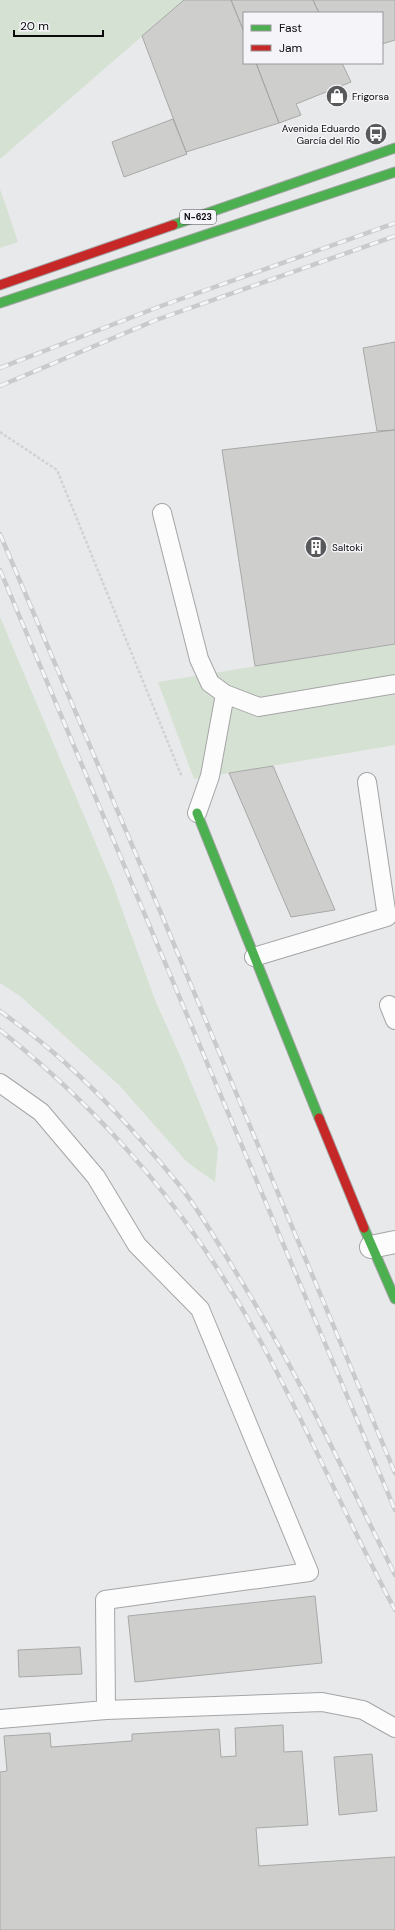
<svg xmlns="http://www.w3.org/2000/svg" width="395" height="1930" viewBox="0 0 395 1930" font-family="'DM Sans',sans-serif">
  <rect width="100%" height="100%" fill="#e8e9ea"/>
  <!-- green -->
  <path fill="#d5e1d2" d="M0,0H184L0,159Z
    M0,189L18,242L0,248Z
    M0,617L112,882L155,1000L181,1058L218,1148L215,1182L187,1162L119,1085L20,996L0,983Z
    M395,644V745L194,779L158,682Z"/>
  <!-- building -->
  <path fill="#cececd" stroke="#a8a8a8" d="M184,0H231L244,32V63H256L279,123L186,152L142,36Z
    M231,0H313L319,13H244V32Z
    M313,0H395V40L382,44V13H319Z
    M256,63H342L351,82L296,104L301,115L279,123Z
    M173,119L187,154L124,177L112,142Z
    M395,342V430L377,431L363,348Z
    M395,430V644L255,666L222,450Z
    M273,766L335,910L291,917L229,773Z
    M315,1596L322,1663L135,1682L128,1616Z
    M80,1647L82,1674L19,1677L18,1650Z
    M283,1725L284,1752L302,1751L308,1825L256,1828L259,1866L395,1857V1930H0V1772L7,1771L4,1736L50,1733L51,1747L132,1741V1734L219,1729L221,1757L236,1756L235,1728Z
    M372,1754L377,1811L339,1815L334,1757Z"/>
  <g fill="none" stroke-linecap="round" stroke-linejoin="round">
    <!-- lane casing -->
    <g stroke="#a5a5a6" stroke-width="20">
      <path id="lane" d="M162,513L199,659L210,683L225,694L259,707L395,684
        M197,813L210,776L225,694
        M254,957L387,917L367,782
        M389,1005L395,1020
        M0,1083L41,1112L96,1177L137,1245L200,1309L309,1572L105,1600L106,1710
        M0,1719L106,1710L322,1702L363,1710L395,1728"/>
    </g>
    <!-- street casing -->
    <g stroke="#a5a5a6" stroke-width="24">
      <path id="street" d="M371,1247L395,1242"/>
    </g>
    <!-- fast casing -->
    <g stroke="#a5a5a6" stroke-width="11">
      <path id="fast" d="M173,225L395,148
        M0,303L395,172
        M197,813L319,1118
        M364,1228L395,1299"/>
    </g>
    <!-- jam casing -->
    <g stroke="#a5a5a6" stroke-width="11">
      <path id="jam" d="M0,285L173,225
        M319,1118L364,1228"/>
    </g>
    <!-- path -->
    <path stroke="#d2d2d2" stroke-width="2.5" stroke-dasharray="3 2" stroke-linecap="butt" d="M0,432L57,470L182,777"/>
    <!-- lane -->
    <use href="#lane" stroke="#fcfcfc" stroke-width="18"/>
    <!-- street -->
    <use href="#street" stroke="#fcfcfc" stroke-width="22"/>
    <!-- fast -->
    <use href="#fast" stroke="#4caf50" stroke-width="9"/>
    <!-- jam -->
    <use href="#jam" stroke="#c62828" stroke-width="9"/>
    <!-- rail casing -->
    <g stroke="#c9cacb" stroke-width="4.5">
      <path id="rail" d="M0,368L161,306L395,223
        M0,386L156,320L395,236
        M0,534L163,918L395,1473
        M0,570L395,1510
        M0,1011C16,1023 32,1034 47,1047C96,1088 140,1137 180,1186C201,1213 219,1245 237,1274C297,1371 345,1474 395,1575
        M0,1030C107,1115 190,1213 256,1333C306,1423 346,1519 395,1610"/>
    </g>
    <!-- rail -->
    <use href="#rail" stroke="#f5f5f9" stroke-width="3" stroke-dasharray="9" stroke-linecap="butt"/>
  </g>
  <!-- icons -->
  <defs>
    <g id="shop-disc" transform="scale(1.15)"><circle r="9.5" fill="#58595a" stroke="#f5f5f9"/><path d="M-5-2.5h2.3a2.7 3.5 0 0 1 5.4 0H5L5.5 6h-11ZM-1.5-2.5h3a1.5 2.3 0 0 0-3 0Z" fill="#fff"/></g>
    <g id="bus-disc" transform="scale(1.15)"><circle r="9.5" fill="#58595a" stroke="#f5f5f9"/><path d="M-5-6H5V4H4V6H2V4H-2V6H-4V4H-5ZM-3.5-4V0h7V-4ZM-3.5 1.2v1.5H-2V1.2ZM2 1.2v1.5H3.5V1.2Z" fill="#fff"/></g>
    <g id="building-disc" transform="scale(1.15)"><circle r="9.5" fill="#58595a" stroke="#f5f5f9"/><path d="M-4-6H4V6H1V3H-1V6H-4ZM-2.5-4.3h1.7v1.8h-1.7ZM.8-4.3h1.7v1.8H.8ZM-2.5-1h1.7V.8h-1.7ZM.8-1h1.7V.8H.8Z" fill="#fff"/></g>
  </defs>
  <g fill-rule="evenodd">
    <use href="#shop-disc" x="337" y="96"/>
    <use href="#bus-disc" x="376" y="134"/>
    <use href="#building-disc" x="316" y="547"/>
  </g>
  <g text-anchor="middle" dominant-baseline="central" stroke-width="3" stroke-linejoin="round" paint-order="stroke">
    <!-- shield labels -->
    <rect fill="#f5f5f9" stroke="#515154" stroke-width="1" x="180" y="210" width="36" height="14" rx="3"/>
    <g font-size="9" font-weight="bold" fill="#0b0b0d">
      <text x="198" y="217">N-623</text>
    </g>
    <!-- poi labels -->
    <g font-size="10" fill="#0b0b0d" stroke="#f5f5f9" text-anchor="start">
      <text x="352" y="96">Frigorsa</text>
      <text x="360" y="128" text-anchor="end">Avenida Eduardo<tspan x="360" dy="12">García del Río</tspan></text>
      <text x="332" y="547">Saltoki</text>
    </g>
  </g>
  <!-- legend -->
  <rect x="243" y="12" width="140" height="52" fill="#f5f5f9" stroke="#97979b"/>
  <rect x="251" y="25" width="20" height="6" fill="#4caf50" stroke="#97979b"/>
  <text x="279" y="32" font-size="12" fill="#0b0b0d">Fast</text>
  <rect x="251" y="45" width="20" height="6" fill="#c62828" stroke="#97979b"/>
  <text x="279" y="52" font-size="12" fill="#0b0b0d">Jam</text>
  <!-- scale -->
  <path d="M14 30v6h89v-6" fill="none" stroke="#0b0b0d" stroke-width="2"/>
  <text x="20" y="30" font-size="12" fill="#0b0b0d" stroke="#f5f5f9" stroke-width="3" paint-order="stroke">20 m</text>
</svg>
